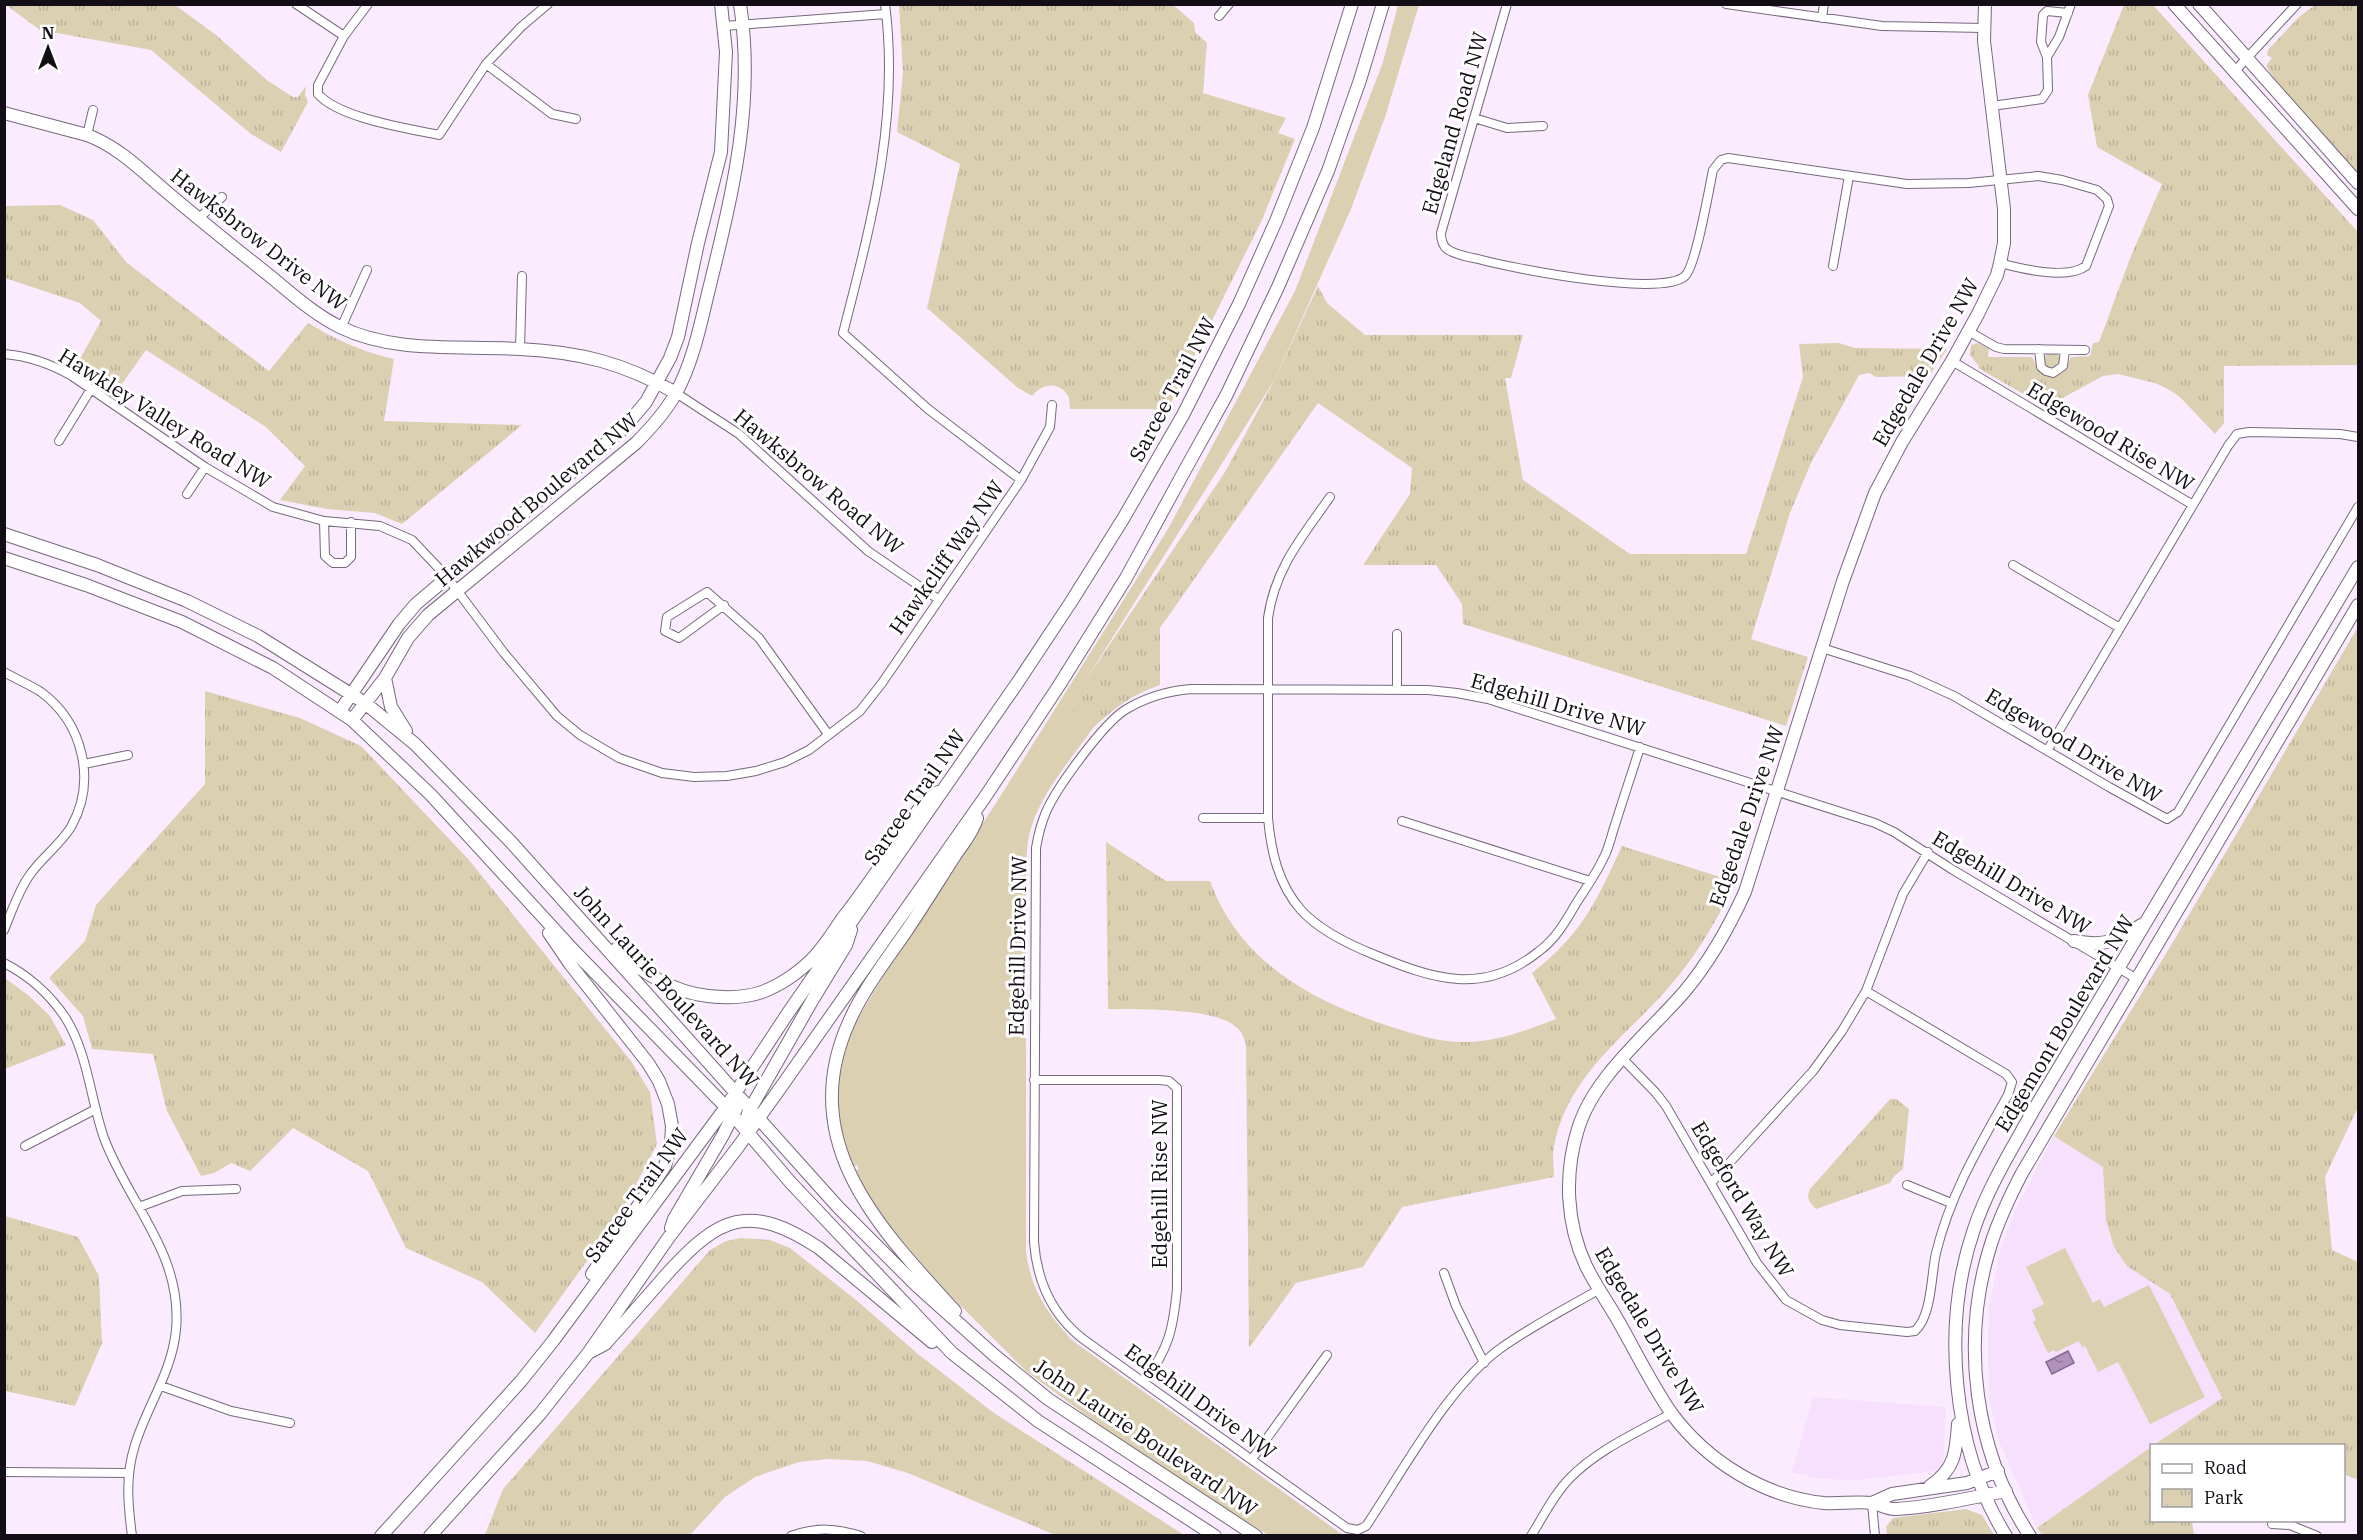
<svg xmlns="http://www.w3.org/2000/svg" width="2363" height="1540" viewBox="0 0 2363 1540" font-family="'IBM Plex Serif',serif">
  <defs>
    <pattern id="park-tufts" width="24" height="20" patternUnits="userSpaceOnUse" patternTransform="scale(1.5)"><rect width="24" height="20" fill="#dbd0b2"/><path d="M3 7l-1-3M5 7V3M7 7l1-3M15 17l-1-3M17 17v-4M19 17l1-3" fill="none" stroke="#bbb198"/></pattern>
    <pattern id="water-ripples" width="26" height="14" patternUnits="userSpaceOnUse" patternTransform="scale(1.5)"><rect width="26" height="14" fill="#b292bd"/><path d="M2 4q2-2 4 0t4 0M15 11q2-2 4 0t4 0" fill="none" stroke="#907698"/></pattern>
  </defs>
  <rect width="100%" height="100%" fill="#faecfe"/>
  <!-- built -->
  <path fill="#f6e0fd" d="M2054,1136L2104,1167L2106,1221L2110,1238L2132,1269L2170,1294L2222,1398L2037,1528L2000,1444L1989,1400L1988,1342L1989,1307L2001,1248L2015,1210Z
    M1813,1397L1946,1407L1943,1470L1859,1480L1820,1479L1792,1472Z"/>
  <!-- grass -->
  <path fill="#dbd0b2" d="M1398,5H1419L1385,117L1351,209L1275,379L1069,707L1093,728C1070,761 1039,795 1029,835C1027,844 1027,854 1026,863V1252C1032,1292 1047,1313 1073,1341L1343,1535H1268L1135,1451L1026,1371L946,1291L883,1220L854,1171L859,1169L857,1165L852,1167L838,1120L837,1092L839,1070L853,1027L879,983L996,803L1168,529L1295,291L1383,62Z
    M2065,1248L2093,1303L2100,1299L2104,1307L2149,1285L2205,1397L2150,1424L2118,1362L2098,1372L2085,1346L2082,1347L2079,1341L2056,1352L2054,1350L2048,1353L2033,1322L2036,1320L2032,1310L2044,1304L2026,1267Z"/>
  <!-- park -->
  <path fill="url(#park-tufts)" d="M1172,4L1194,23L1195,32L1207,43L1203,93L1286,118L1278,133L1295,139L1261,222L1165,415L1153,409H1070L1069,397C1059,381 1043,383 1032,396L1018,388L927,308L960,164L897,132L903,73L899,5Z
    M6,5H175L216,35L268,81L293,97H298L306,86L305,95L308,102L281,152L251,134L151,50L40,30Z
    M2124,5H2153L2358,232V365L2224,366V423L2215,434L2180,397L2168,389L2155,383L2118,374L2103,376L2046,407L1978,368L1979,366L1970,355L1971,345L1978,343L1989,349L1988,357H2032L2040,373L2053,378L2065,371L2071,357L2090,356L2093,343L2099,342L2131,256L2162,184L2097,147L2088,95Z
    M2315,5H2358V173L2276,81L2266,66L2272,58L2267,55L2268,50L2299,17Z
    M60,205L93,220L127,263L269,371L308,323C337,340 360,351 394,359L384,421L522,425L402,524L375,513L327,509L280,500L305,466L266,427L146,350L117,391L76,366L101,321L80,303L5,278V206Z
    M1318,286L1327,303L1365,335H1523L1511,378H1505L1523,480L1630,554H1746L1803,377L1799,344L1839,343L1855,348L1947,349L1929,376L1876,377L1869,373L1859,375L1811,463L1790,513L1751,639L1808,657L1786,726L1463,624L1462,604L1436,565H1363L1410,494L1412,468L1318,403L1160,628V685C1133,694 1113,709 1093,728L1068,707L1225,472L1275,379Z
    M2044 361a8 8 0 1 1 16 0a8 8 0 1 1-16 0Z
    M2358,627V1107L2325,1177L2332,1250L2358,1262V1480L2344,1474V1446L2154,1445L2222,1398L2170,1294L2127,1266L2114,1247L2106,1221L2103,1167L2054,1136L2170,947Z
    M205,691L300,718L361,746L469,860L631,1061L650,1092L657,1144L620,1215L535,1333L482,1282L406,1248L368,1171L293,1128L250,1171L231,1163L214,1173L201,1176L167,1111L153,1054L92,1049L83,1016L49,978L85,941L96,905L205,784Z
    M1106,842L1166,881H1210C1240,963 1313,1002 1392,1027C1416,1035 1442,1043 1468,1042C1500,1041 1527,1030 1556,1019L1532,973C1582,934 1596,902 1622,846L1736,882C1718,918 1697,955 1670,986C1626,1037 1568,1074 1554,1146C1552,1156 1554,1167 1554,1177L1402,1207L1363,1267L1296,1283L1249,1348L1246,1044C1244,1040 1243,1034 1240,1031C1222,1006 1138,1010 1108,1009Z
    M5,978L28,995L50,1016L66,1045L5,1069Z
    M1890,1099H1896L1909,1109L1903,1169L1894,1176L1890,1183L1816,1209C1809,1202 1806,1198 1810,1189Z
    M5,1216L78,1237L99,1276L102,1343L75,1406L5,1391Z
    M740,1238L770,1240L790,1248L856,1300L918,1354L994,1413L1184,1535H1055L908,1473L867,1461L828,1459L799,1462L755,1477L725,1497L690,1535H485L503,1489L710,1250L726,1241Z
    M2151,1447L2152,1520L2192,1521L2194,1535L2043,1536L2037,1528Z
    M1966,1509L1982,1515L1994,1535H1887L1886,1527L1893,1518Z"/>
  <!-- water -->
  <path fill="url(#water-ripples)" stroke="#826a8b" stroke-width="1.5" d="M2068,1351L2074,1363L2052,1374L2046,1362Z"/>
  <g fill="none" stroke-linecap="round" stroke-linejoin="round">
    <!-- street casing -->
    <g stroke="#77687c" stroke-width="10">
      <path id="street" d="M296,4L344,36L318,85V94C339,118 406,128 439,135L486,64L521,27L548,4
        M885,4C900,118 871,224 843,333L928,409L1021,480
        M1507,4L1441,233C1441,240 1442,245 1447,249C1455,255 1468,257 1478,259C1511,268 1661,298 1685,276C1696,266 1709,189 1713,170L1721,160L1728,158L1907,184L1969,183L2038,176L2062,180L2097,190L2107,199L2109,206L2086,266C2067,280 2022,269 2000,263
        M1726,4L1882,26L1983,28
        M1219,16L1229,4
        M1822,18L1824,4
        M724,26L886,14
        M344,36L368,4
        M2047,57L2041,42L2043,15L2047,11L2068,13
        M486,64L552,114L576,119
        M2234,72L2297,4
        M1992,106L2042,99L2048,90L2047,57L2059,37L2071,4
        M1474,118L1507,128L1543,126
        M87,135L93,110
        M198,219L222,197
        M1833,266L1849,176
        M341,328L367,270
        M1968,331L1996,347L2004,349L2085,350
        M520,349L522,276
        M2039,349L2041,367L2046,371L2053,373L2063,366L2065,350
        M4,354C29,356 51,364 72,376L205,467L273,507L324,521L380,526L412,540L447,577L504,653L557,716L580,735L619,758L662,773L694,777L727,776L756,771L785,762L809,750L860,711L882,683L1021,480L1050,427L1052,405
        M1952,361L2193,505L2047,751
        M676,393L739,434L868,551L938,599
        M59,441L91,389
        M187,494L205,467
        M1330,497C1302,537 1275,568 1268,618V818C1271,851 1278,884 1301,910C1320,931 1350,945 1375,955C1433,979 1483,996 1538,952C1556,939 1566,921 1577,902C1586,888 1596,874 1603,859C1609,849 1611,836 1615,825C1623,799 1632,773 1640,747
        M2193,505L2228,446L2237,434L2249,432L2340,434L2358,437
        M324,521L325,556L333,563H345L351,557V522
        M2013,565L2120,628
        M724,605L679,638L665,631L667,617L707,592L759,638L828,734
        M1397,634V690
        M1822,648L1910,676L1954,696L2109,787L2167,819L2178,812L2185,800L2358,507
        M4,672C16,679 30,685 41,692C83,723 97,781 71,827C60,845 41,858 29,876C18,892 12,911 4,930
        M84,764L128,755
        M1203,818H1268
        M1402,821L1590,881
        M4,963C28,975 50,995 65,1017C88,1053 90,1098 104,1138C129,1205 183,1254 176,1330C172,1372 147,1406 135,1445C125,1476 128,1505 132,1536
        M1623,1059L1656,1093L1666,1106L1757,1263L1786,1300L1822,1320L1840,1325L1907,1332L1915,1331C1932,1316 1931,1275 1936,1253C1950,1195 1979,1146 2008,1095L2012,1082L2006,1074L1866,991
        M1034,1080H1159L1169,1081L1177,1088V1289C1173,1330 1169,1348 1144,1382
        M25,1146L96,1109
        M1711,1183L1813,1071L1842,1031L1866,991L1903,894L1928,852
        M1907,1185L1951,1203
        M139,1207L182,1191L236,1189
        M1444,1273L1456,1306L1484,1363
        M1600,1289C1567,1308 1532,1326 1501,1348C1448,1386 1403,1471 1366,1526L1358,1530L1347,1528L1083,1339C1051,1314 1037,1281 1034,1242L1036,848C1038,836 1041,824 1046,812C1057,787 1103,724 1125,710C1146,697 1168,691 1191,689L1428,690L1457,693L1488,699L1875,823L1894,832L1953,870L2137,979
        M161,1386L231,1411L290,1423
        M1252,1459L1327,1355
        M4,1472L129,1473
        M1872,1503L1875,1536
        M2272,1524L2290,1525L2317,1536
        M791,1536C816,1527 836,1528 861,1536
        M1531,1536C1543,1517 1554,1494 1570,1478C1597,1450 1638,1432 1672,1413"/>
    </g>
    <!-- secondary casing -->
    <g stroke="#77687c" stroke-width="14">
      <path id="secondary" d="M1985,4L1984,41L2004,209V243L2000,263L1997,275L1978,314L1952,361L1902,442L1875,493L1843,581L1745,892C1729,927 1710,961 1685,991C1649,1033 1594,1076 1578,1129C1564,1174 1566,1223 1586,1266C1595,1284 1606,1300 1616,1317C1634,1348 1651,1384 1672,1414C1707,1461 1764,1497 1824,1503C1840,1504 1857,1501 1872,1503C1880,1504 1888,1510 1896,1509C1932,1507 1970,1498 2006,1491
        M2174,4L2358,209
        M2199,4L2358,183
        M4,113L87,135C119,147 142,171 168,193C201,221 236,249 270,276C292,294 315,315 340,327C395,354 461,345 520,349C580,352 624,363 676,393
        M4,534L97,565L187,601L258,636L365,703L415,744L511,842L838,1207L917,1286L994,1355L1048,1399L1256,1536
        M4,558L86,585L182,622L273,668L352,720L431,795L575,952L726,1107L791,1183L952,1353L1038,1421L1215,1536
        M385,678L391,707L406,731
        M340,711L399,624L416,604L624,428L646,402L670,358L678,337L698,243L721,152L726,52L721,4
        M352,720L385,678L408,638L428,615L636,443C651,428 665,413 676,393C694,360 701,321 710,285C733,191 755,102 740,4
        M549,933L570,964L648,1063L659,1081L668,1104L672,1126L671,1145L665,1166L592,1274
        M2074,941C2106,947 2116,941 2143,924
        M617,948C641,973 673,992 708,996C726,998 745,998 762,992C781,985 801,971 815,956C825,945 834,931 842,919C871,882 897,842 923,803L938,792
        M748,1132L746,1122L748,1113L813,999L846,945L851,930
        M671,1228L674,1219L723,1135L736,1109
        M955,1311C879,1228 795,1142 849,1022C863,990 885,962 905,933C922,908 938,882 954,857C962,845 973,832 977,818
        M590,1352L605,1344C626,1321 646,1298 666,1275C719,1216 749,1202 819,1248L932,1342
        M1930,1486C1955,1469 1956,1453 1958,1424
        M1872,1503L1892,1494L1967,1483L1998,1471
        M381,1536L521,1381L553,1341L726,1107L788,1013L1018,682L1071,602L1123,519L1183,415L1239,304L1276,221L1313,128L1352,4
        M430,1536L540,1414L589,1352L669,1237L738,1147L781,1087L985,797L1060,684L1126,578L1185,470L1226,396L1278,287L1328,171L1360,80L1383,4
        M2006,1536C1952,1449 1941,1325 1974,1229C1988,1187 2012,1149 2033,1111L2358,567
        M2030,1536C1974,1451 1960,1341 1991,1244C1999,1219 2010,1196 2022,1173L2358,605"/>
    </g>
    <!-- street -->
    <use href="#street" stroke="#fff" stroke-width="8"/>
    <!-- secondary -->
    <use href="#secondary" stroke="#fff" stroke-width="12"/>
  </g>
  <g text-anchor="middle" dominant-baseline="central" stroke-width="6" stroke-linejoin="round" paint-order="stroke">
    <!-- street labels -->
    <g font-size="21" fill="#130d15" stroke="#fff">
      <text transform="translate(1454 123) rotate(-74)">Edgeland Road NW</text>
      <text transform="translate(259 239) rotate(38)">Hawksbrow Drive NW</text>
      <text transform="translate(1925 362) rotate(-60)">Edgedale Drive NW</text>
      <text transform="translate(1172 389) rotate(-62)">Sarcee Trail NW</text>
      <text transform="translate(165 418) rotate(32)">Hawkley Valley Road NW</text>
      <text transform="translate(2111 436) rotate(31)">Edgewood Rise NW</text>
      <text transform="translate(819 481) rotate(40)">Hawksbrow Road NW</text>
      <text transform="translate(536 499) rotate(-40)">Hawkwood Boulevard NW</text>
      <text transform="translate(946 557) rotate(-55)">Hawkcliff Way NW</text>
      <text transform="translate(1558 704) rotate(16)">Edgehill Drive NW</text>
      <text transform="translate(2074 745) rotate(31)">Edgewood Drive NW</text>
      <text transform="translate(914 797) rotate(-55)">Sarcee Trail NW</text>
      <text transform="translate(1746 816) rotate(-71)">Edgedale Drive NW</text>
      <text transform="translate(2012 882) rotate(31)">Edgehill Drive NW</text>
      <text transform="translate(1017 946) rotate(-89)">Edgehill Drive NW</text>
      <text transform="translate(667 986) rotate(48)">John Laurie Boulevard NW</text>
      <text transform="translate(2064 1023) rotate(-59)">Edgemont Boulevard NW</text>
      <text transform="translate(1159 1184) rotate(-90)">Edgehill Rise NW</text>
      <text transform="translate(636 1195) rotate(-54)">Sarcee Trail NW</text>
      <text transform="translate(1743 1199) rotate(59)">Edgeford Way NW</text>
      <text transform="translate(1650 1330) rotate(59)">Edgedale Drive NW</text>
      <text transform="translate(1201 1401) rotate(36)">Edgehill Drive NW</text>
      <text transform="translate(1146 1437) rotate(34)">John Laurie Boulevard NW</text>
    </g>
  </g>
  <!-- border -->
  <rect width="2363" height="1540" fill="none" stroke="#130d15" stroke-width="12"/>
  <!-- legend -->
  <rect x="2150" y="1444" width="195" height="78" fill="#ffffff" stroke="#a19ea1" stroke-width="1.5"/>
  <rect x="2162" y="1464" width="30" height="9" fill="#ffffff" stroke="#a19ea1" stroke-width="1.5"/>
  <text x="2204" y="1474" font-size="18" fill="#130d15">Road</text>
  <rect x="2162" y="1489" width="30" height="18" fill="url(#park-tufts)" stroke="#a19ea1" stroke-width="1.5"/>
  <text x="2204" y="1504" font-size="18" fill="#130d15">Park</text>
  <!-- north arrow -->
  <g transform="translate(48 48)" stroke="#ffffff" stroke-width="4.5" paint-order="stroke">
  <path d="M0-4.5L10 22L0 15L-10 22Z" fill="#130d15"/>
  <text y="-9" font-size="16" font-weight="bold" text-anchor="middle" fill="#130d15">N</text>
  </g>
</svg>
